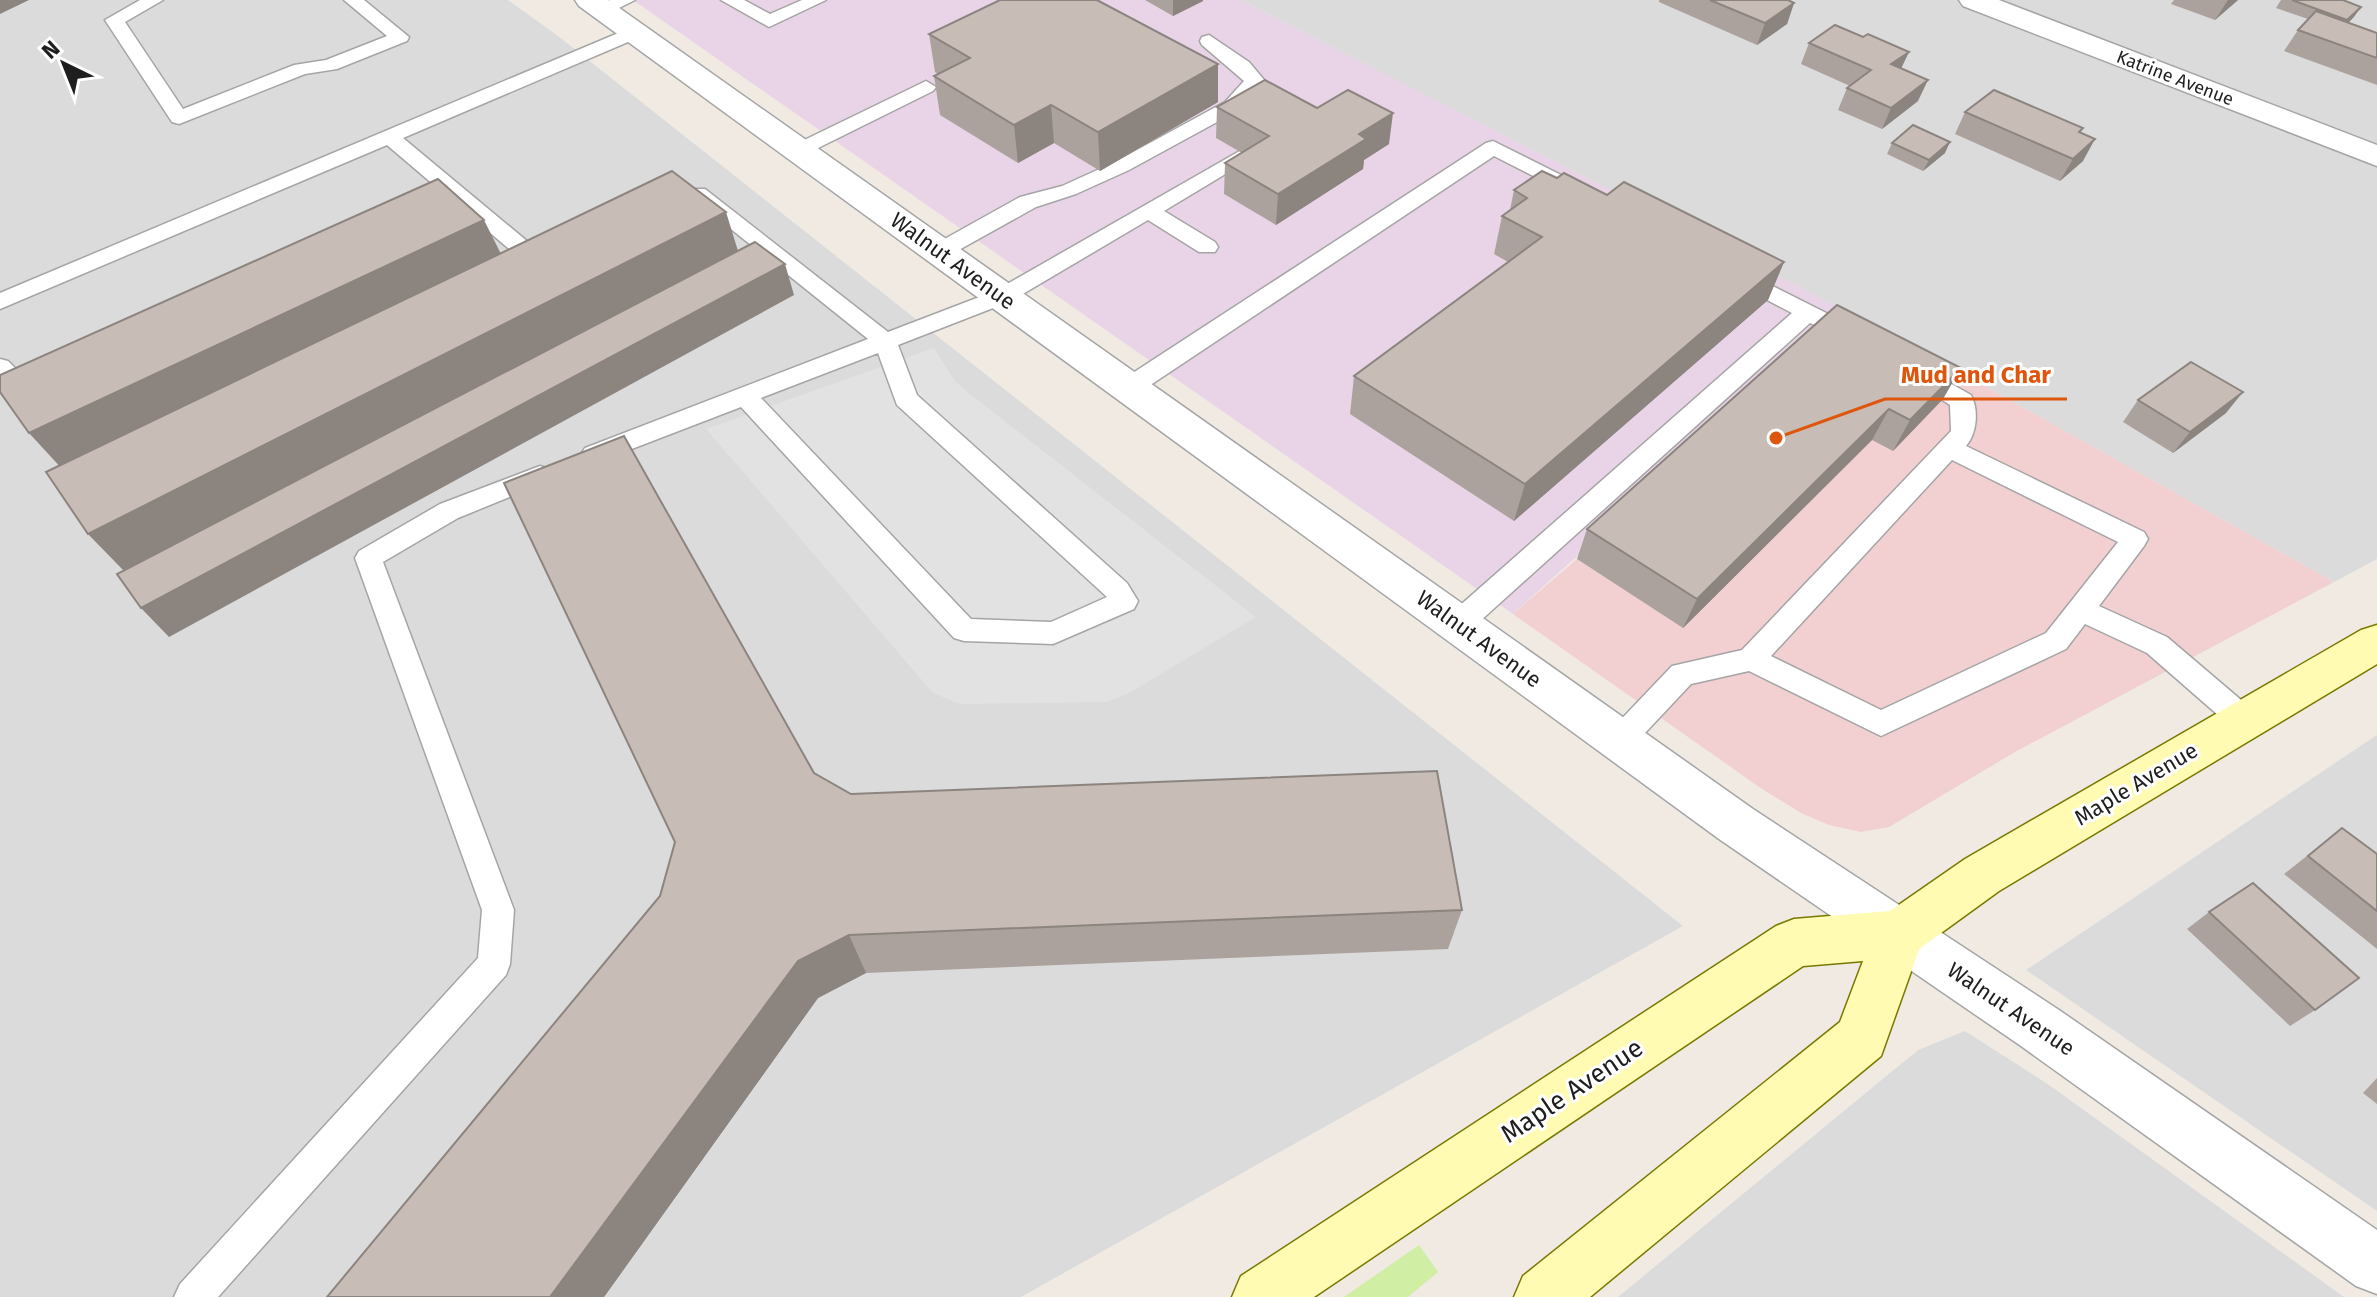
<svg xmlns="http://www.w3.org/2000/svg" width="2377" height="1297" viewBox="0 0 2377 1297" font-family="'Fira Sans',sans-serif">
  <rect width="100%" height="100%" fill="#f0eae3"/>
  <!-- residential -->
  <path fill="#dcdbdb" d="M0,0H508L558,36L1683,926L1021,1297H0Z
    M1241,0H2377V559L2334,582L1917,348Z
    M2377,735V1211L2026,970Z
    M1965,1031L2049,1085L2344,1297H1618L1918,1050Z"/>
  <!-- commercial -->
  <path fill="#f2d0d2" d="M1917,348L2334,582L2015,752L1889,827L1861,832L1829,825L1801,813L1762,789L1513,614L1577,559Z"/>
  <!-- industrial -->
  <path fill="#e9d4e7" d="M633,0H1241L1848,312L1513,614Z"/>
  <!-- grass -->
  <path fill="#d0eea4" d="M1419,1245L1438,1272L1408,1297H1344Z"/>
  <!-- parking -->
  <path fill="#e2e2e2" d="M934,348L954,380L966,391L1256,617L1131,692L1107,702L960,704L933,693L706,429Z"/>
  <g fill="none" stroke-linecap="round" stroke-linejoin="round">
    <!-- service casing -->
    <g stroke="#a5a5a5" stroke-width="3">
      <path id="service" d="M140,0H163L125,22L183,109L294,65L326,60L387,36L344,0H364L409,37L407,41L337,69L305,74L179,124L172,122L105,20Z
        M610,0H635L609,13H597L594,9Z
        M721,0H744L770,14L802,0H826L769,27Z
        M635,26L642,28L644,32L642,36L403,138L545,256L548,261L545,266H529L387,145L0,309V293Z
        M1209,35L1249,62L1265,81L1239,110L1129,170L1076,194L1036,207L948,256H932L929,251L932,246L1020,197L1062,186L1115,162L1225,102L1244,81L1202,45L1200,41L1202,37Z
        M926,81L936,87L933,91L806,154H792L789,150L792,146Z
        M1493,141L1579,184L1583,188L1579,192H1565L1494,156L1137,394L1128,396L1119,394L1116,388L1119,382L1486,143Z
        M1245,148L1255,154L1252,158L1164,211L1215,242L1218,247L1215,252H1199L1148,220L1011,301L898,345L917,395L1127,583L1138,601L1134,609L1053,644L964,641L954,638L741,407L603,460L594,463L585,460L581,454L585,448L868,339L691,197L687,193L691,189H705L888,332L995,291ZM878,353L897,405L1107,597L1051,622L971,619L761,398Z
        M1737,268L1864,332L1868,337L1864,342L1856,345L1810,323L1468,632L1458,635L1448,632L1444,624L1448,616L1792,313L1729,280L1726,275L1729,270Z
        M0,359L8,361L29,382L43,383L46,389C31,412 14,395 0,381Z
        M1916,364L1971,395C1979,410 1977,433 1966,446L2144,532L2148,539L2144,546L2099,606L2167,637L2254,711L2259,720L2254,729L2244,732L2234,729L2147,653L2085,624L2066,649L1881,736L1749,671L1691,684L1630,749L1620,752L1610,749L1605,740L1610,731L1672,666L1742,650L1951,431L1950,405L1908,378L1904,372L1908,366ZM1952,460L2118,542L2046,633L1881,710L1771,656Z
        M540,466L549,469L553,475L549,481L458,518L383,562L514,910L510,964L506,975L218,1297H174L180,1284L478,958L482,910L355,558L359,551L440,504Z"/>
    </g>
    <!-- minor casing -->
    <g stroke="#a5a5a5" stroke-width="3">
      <path id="minor" d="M575,0H608L1753,809L2059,1010L2377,1230V1294L2356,1286L2021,1046L1719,839L579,6Z
        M1959,0H1999L2377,145V166L1963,6Z"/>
    </g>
    <!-- secondary casing -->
    <g stroke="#787900" stroke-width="3">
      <path id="secondary" d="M2377,625V664L1999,891L1919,949L1881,1056L1590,1297H1514L1523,1276L1840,1022L1863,961L1803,966L1314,1297H1232L1241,1276L1776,926L1794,919L1890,911L1965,859L2361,630Z"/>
    </g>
    <!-- service -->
    <use href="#service" fill="#fff" fill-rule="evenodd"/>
    <!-- minor -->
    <use href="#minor" fill="#fff" fill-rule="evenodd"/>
    <!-- secondary -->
    <use href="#secondary" fill="#fffbb2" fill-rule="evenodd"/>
  </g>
  <!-- wall -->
  <path fill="#aca29d" d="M1145,0H1203V1L1173,16Z
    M1659,0H1788L1794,3L1787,24L1757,45L1659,2Z
    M2174,0H2238L2215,20L2171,4Z
    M2281,0H2343L2361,7L2348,23L2377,33V85L2284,51L2298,30L2308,19L2276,8Z
    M929,34L1218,64V102L1100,171L1054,143L1018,163L940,115L934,76L938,74L935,72Z
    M1809,43L1901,68L1918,101L1882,129L1838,110L1847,88L1850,86L1801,64Z
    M1217,107L1317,108L1389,144L1364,160L1363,169L1276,225L1224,194L1225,163L1242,153L1216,138Z
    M1965,112L2081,133L2083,161L2060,181L1955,134Z
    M1892,143L1945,153L1923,171L1887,154Z
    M1557,178L1607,195L1784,262L1768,300L1514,521L1350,414L1354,376L1508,262L1494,254L1502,216L1510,210L1514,190Z
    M1837,305L1943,399L1893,451L1872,440L1683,628L1577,559L1587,529Z
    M2138,400L2226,413L2173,453L2123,422Z
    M814,773L851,794L1462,910L1448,949L866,973L818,998L604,1297H327L660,896L675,842Z
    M2342,828L2377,854V949L2284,874Z
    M2209,912L2315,1010L2290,1026L2187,929Z
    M2377,1078V1104L2363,1093Z"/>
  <!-- shaded-wall -->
  <path fill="#8c847f" d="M0,0H29L0,14Z
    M1173,0H1203V1L1173,16Z
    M2228,0H2238L2215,20Z
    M1794,3L1787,24L1757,45L1765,23Z
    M2361,7L2354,17L2340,31L2347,20Z
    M1909,52L1899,73L1891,64Z
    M1218,64V102L1100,171L1098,132Z
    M1928,80L1918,101L1882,129L1891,108Z
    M1051,105L1054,143L1018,163L1014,125Z
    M1393,113L1389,144L1364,160L1363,169L1276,225L1278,194L1359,134Z
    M2095,139L2083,161L2060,181L2073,159Z
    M1950,142L1945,153L1923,171L1929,160Z
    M726,212L738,251L124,571L88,534Z
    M484,220L503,258L64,471L29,433Z
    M1784,262L1768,300L1514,521L1525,484Z
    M785,264L794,295L169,637L141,608Z
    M1961,368L1943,399L1893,451L1910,420Z
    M2243,392L2226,413L2173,453L2190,432Z
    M1889,409L1872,440L1683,628L1697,599Z
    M849,935L866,973L818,998L604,1297H550L798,961Z"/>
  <!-- building -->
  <path fill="#c8bcb6" stroke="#8c847f" stroke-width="2" d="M1000,0H1097L1218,64L1098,132L1051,105L1014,125L934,76L970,58L929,34Z
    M1710,0H1788L1794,3L1765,23Z
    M2292,0H2343L2361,7L2347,20Z
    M2316,11L2377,33V58L2298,30Z
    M1835,25L1863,37L1868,34L1909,52L1891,64L1928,80L1891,108L1847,88L1871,70L1809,43Z
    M1265,80L1317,108L1348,90L1393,113L1359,134L1366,139L1278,194L1225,163L1269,136L1217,107Z
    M1994,90L2083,128L2079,132L2095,139L2073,159L1965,112Z
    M1913,125L1950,142L1929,160L1892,143Z
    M672,171L726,212L88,534L46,472Z
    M1542,171L1557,178L1564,173L1607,195L1624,182L1784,262L1525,484L1354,376L1542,237L1502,216L1527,198L1514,190Z
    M438,179L484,220L29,433L0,392V375Z
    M755,242L785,264L141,608L117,574Z
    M1837,305L1961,368L1910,420L1889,409L1697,599L1587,529Z
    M2191,362L2243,392L2190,432L2138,400Z
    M624,436L814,773L851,794L1437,771L1462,910L849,935L798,961L550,1297H327L660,896L675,842L504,483Z
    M2342,828L2377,854V911L2308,856Z
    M2253,883L2359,978L2315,1010L2209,912Z"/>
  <g text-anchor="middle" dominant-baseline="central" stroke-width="6" stroke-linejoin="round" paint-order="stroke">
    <!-- far-street labels -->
    <g font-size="18" fill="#1e1e1e" stroke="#fff">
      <text transform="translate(2175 78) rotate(21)">Katrine Avenue</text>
    </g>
    <!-- street labels -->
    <g font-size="22" fill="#1e1e1e" stroke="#fff">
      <text transform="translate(953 261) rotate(36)">Walnut Avenue</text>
      <text transform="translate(1479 639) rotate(36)">Walnut Avenue</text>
      <text transform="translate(2136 784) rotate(-31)">Maple Avenue</text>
      <text transform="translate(2011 1009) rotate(34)">Walnut Avenue</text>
    </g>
    <!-- near-street labels -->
    <g font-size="26" fill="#1e1e1e" stroke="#fff">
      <text transform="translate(1572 1091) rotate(-34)">Maple Avenue</text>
    </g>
  </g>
  <!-- callouts -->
  <path fill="none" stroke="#de560d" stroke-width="3" d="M1776 438L1885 399H2067"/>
  <circle fill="#de560d" stroke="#fff" stroke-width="3" cx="1776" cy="438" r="8"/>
  <g font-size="24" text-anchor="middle" font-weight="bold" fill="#de560d" stroke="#fff" stroke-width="6" stroke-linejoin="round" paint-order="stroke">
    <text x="1976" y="383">Mud and Char</text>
  </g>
  <!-- north arrow -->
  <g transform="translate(64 64) rotate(317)" stroke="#ffffff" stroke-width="6" paint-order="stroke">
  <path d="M0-6L14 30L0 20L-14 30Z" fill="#1e1e1e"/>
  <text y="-12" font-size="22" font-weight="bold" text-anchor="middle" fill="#1e1e1e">N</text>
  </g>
</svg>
